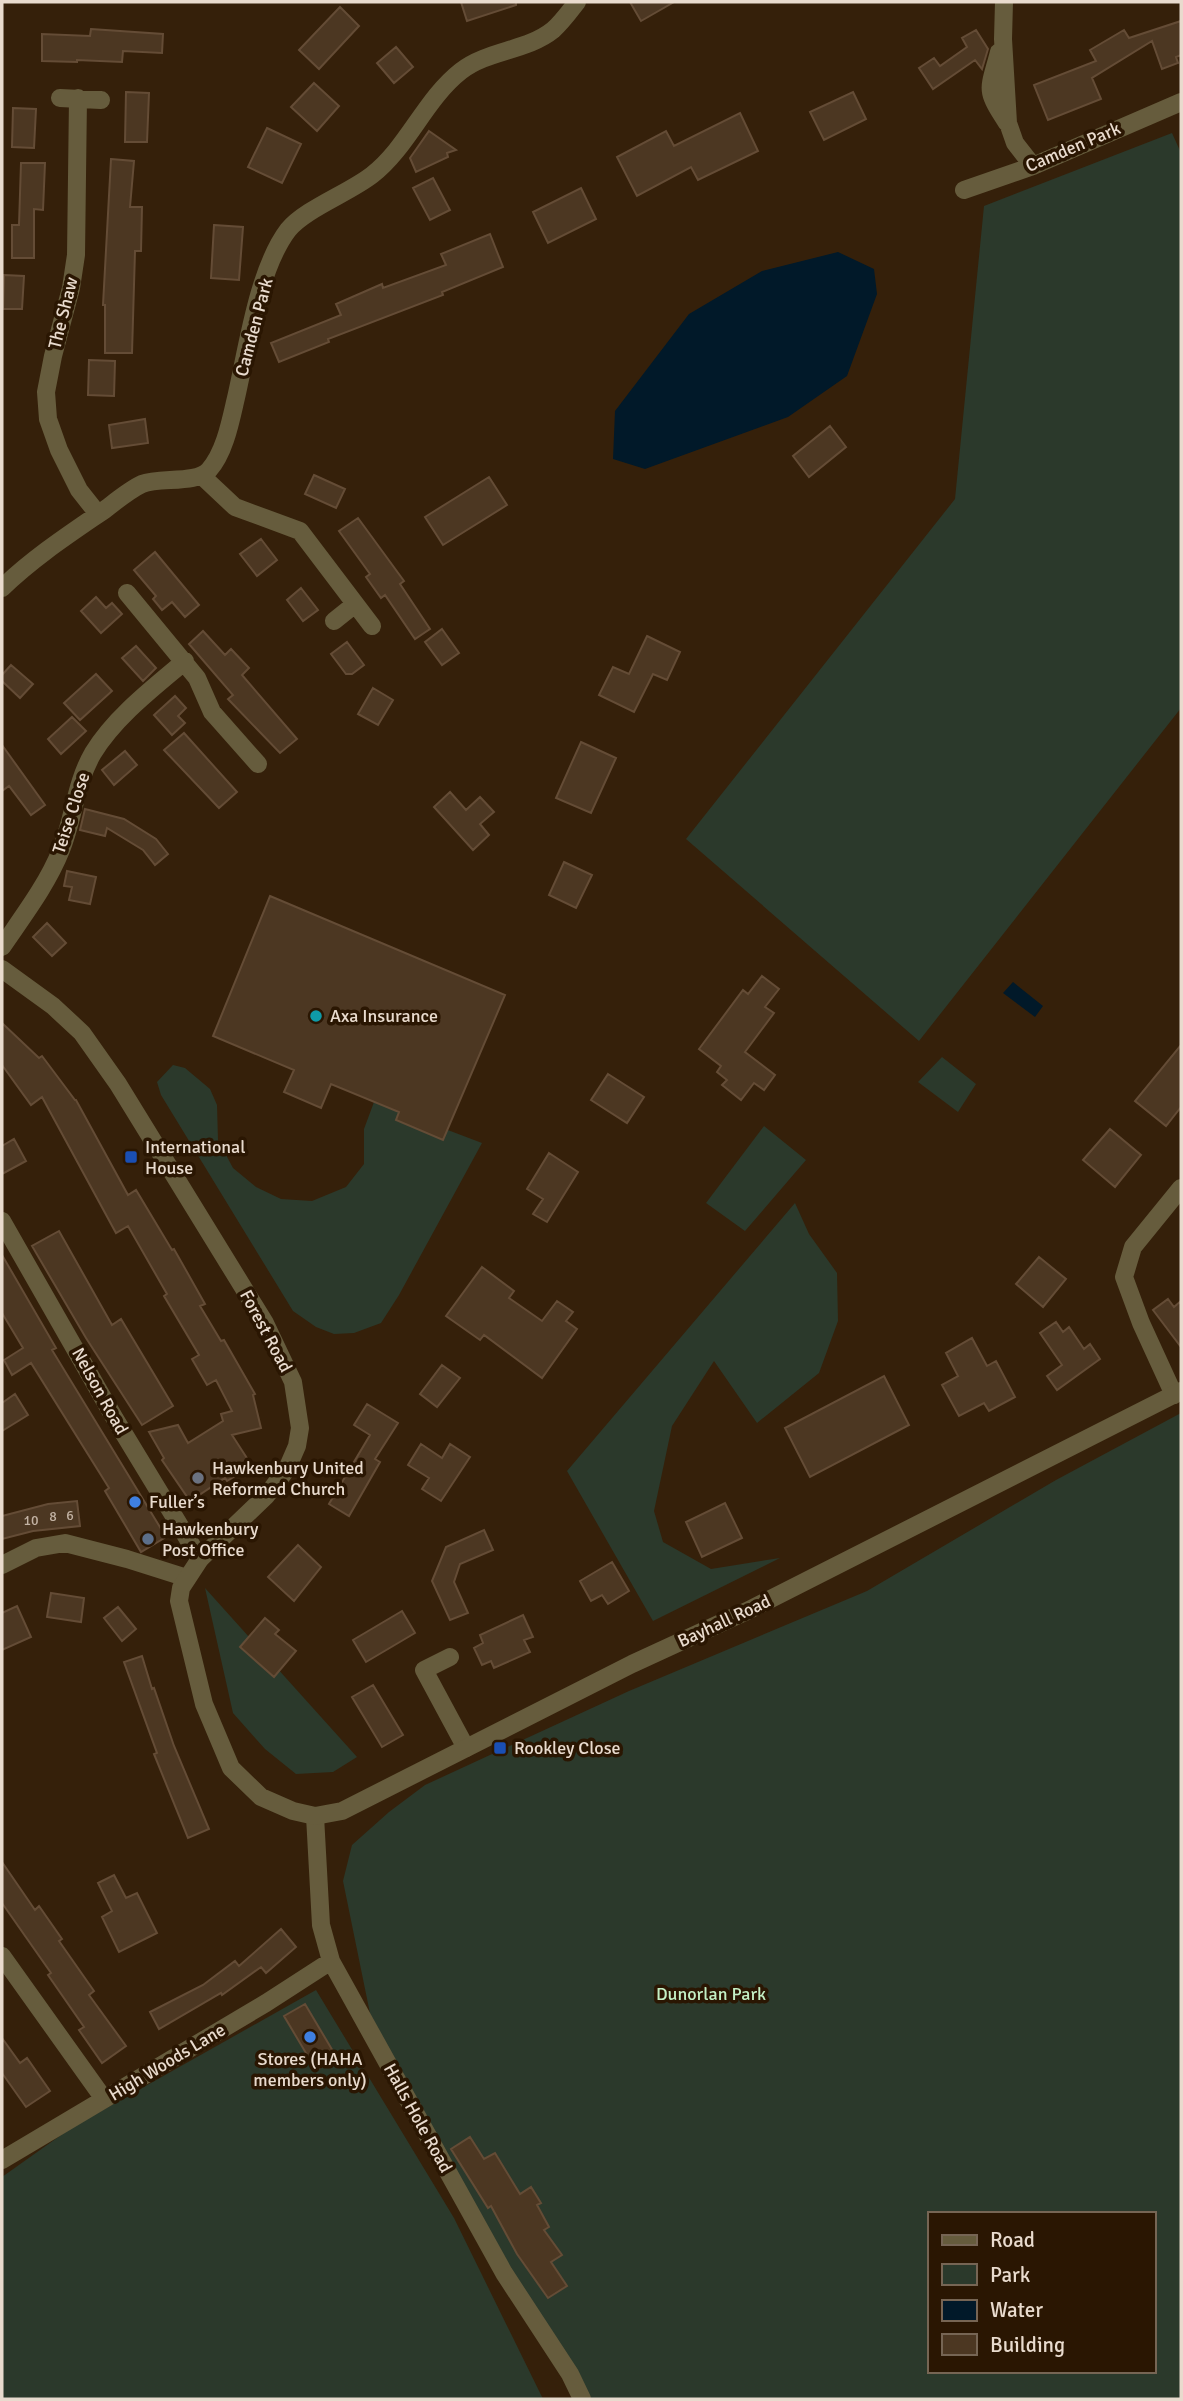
<svg xmlns="http://www.w3.org/2000/svg" width="1183" height="2401" viewBox="0 0 1183 2401" font-family="Signika,sans-serif">
  <rect width="100%" height="100%" fill="#35200a"/>
  <!-- green -->
  <path fill="#2b392b" fill-rule="evenodd" d="M1172,133L1181,153V708L919,1041L686,839L955,499L984,206Z
    M942,1057L976,1084L958,1112L918,1082Z
    M173,1065L185,1068L210,1089L217,1105L218,1140L233,1168L256,1187L281,1199L312,1201L346,1187L364,1164V1129L374,1102L482,1143L399,1295L381,1323L354,1333L334,1334L316,1327L293,1311L161,1095L157,1082Z
    M764,1126L806,1160L745,1231L706,1203Z
    M795,1203L809,1234L837,1273L838,1321L819,1373L757,1423L714,1361L672,1426L654,1511L663,1542L711,1569L780,1558L653,1621L567,1471Z
    M1181,1413V2399H587L507,2270L373,2028L343,1881L352,1845L389,1812L425,1785L629,1691L867,1591L1056,1480ZM929,2214H1153V2371H929Z
    M205,1588L357,1757L333,1772L296,1774L265,1749L233,1713Z
    M316,1990L454,2218L543,2399H2V2177L71,2128Z"/>
  <!-- water -->
  <path fill="#011929" d="M838,252L874,269L877,294L847,376L788,417L645,469L613,459L615,411L689,314L762,271Z
    M1013,982L1043,1006L1035,1017L1003,993Z"/>
  <!-- building -->
  <path fill="#4c3722" stroke="#644c36" stroke-width="2" d="M461,2H516V5L467,21Z
    M630,2H674L641,21Z
    M340,7L359,26L319,69L299,50Z
    M1181,21V55L1176,57L1178,63L1162,69L1152,41L1092,78L1101,99L1048,120L1034,85L1096,61L1090,50L1124,30L1129,38Z
    M91,29L163,34L162,53L123,51L122,62L77,60V62L42,61V34L90,36Z
    M976,30L988,49L982,69L975,60L933,89L919,68L934,58L940,66L967,47L962,38Z
    M396,47L413,67L394,83L377,63Z
    M314,83L339,106L317,131L291,107Z
    M126,92L149,93L147,142H125Z
    M853,92L866,119L824,140L810,112Z
    M13,108L36,109L34,148L12,147Z
    M740,113L758,151L698,180L691,167L637,196L617,157L666,131L674,146Z
    M267,128L301,144L282,183L248,167Z
    M429,131L456,150L447,153L448,157L416,172L410,158Z
    M111,159L134,161L130,207H142L141,251H135L132,353H105V305H103Z
    M21,163H45L43,210L34,209V258H12V225H19Z
    M433,178L450,210L430,220L413,188Z
    M581,188L596,219L548,243L533,212Z
    M214,225L243,227L239,280L211,278Z
    M490,234L503,267L442,292L443,295L328,339L329,342L279,362L271,343L341,315L336,304L382,284L383,288L446,265L441,254Z
    M4,275L24,276L22,309H3Z
    M89,360L115,361L114,396L88,395Z
    M145,419L148,443L112,448L109,425Z
    M830,426L846,447L809,477L793,456Z
    M314,475L345,489L336,508L305,494Z
    M489,477L507,505L443,545L425,517Z
    M358,518L404,581L400,584L430,629L415,639L385,595L381,598L366,577L370,574L339,531Z
    M261,539L277,560L257,576L240,554Z
    M155,552L199,605L185,617L172,602L162,610L153,599L156,596L134,570Z
    M301,588L318,610L303,621L287,600Z
    M96,597L106,608L112,603L122,614L101,633L81,611Z
    M442,629L459,653L442,665L425,642Z
    M203,631L225,655L231,649L249,668L242,675L297,739L280,753L228,699L233,695L189,644Z
    M647,636L680,652L667,680L653,674L634,712L599,695L613,667L629,674Z
    M347,642L364,665L352,674H346L331,654Z
    M136,646L156,668L143,681L122,658Z
    M11,665L33,684L20,698L2,681V675Z
    M96,674L112,691L80,720L64,703Z
    M373,688L393,700L378,725L358,714Z
    M175,696L186,708L178,716L185,723L172,735L154,715Z
    M72,717L86,731L61,754L48,739Z
    M184,733L237,792L219,808L164,750Z
    M581,742L616,758L591,813L556,798Z
    M2,745L45,805L31,815L9,786L2,791Z
    M125,751L137,765L114,785L102,770Z
    M450,792L466,810L480,797L494,812L480,824L489,835L473,850L434,807Z
    M85,809L124,819L156,839L168,854L155,865L143,850L107,828L105,836L80,830Z
    M564,862L592,875L576,908L549,895Z
    M67,871L96,877L90,904L69,900L72,887L64,886Z
    M270,896L505,995L443,1140L396,1120L399,1112L331,1084L321,1108L284,1092L294,1070L213,1036Z
    M47,923L66,943L52,956L33,937Z
    M762,976L779,989L765,1007L774,1013L745,1052L775,1075L764,1090L754,1083L741,1100L722,1085L727,1080L717,1072L721,1066L699,1049L743,990L748,994Z
    M2,1023L39,1058L42,1056L75,1100H76L128,1195L136,1190L172,1250L174,1249L205,1304L200,1306L221,1341L224,1340L255,1394L253,1395L261,1428L232,1435L252,1466L227,1481L225,1478L190,1501L162,1460L164,1458L149,1432L178,1425L188,1443L223,1421L221,1414L232,1411L216,1380L207,1385L192,1359L199,1355L164,1296L167,1294L128,1226L116,1233L42,1097L31,1105L2,1065Z
    M1181,1045V1107L1166,1126L1135,1101Z
    M608,1074L644,1097L627,1123L591,1100Z
    M1110,1129L1141,1155L1115,1187L1083,1160Z
    M14,1139L26,1161L2,1174V1146Z
    M549,1153L578,1172L547,1222L533,1214L543,1199L527,1189Z
    M59,1231L112,1325L121,1319L173,1406L142,1425L86,1338L32,1246Z
    M2,1255L56,1348L52,1350L166,1537L141,1552L105,1491L109,1488L31,1363L12,1375L4,1360L23,1348L2,1313Z
    M1039,1257L1066,1279L1043,1307L1016,1284Z
    M482,1267L514,1291L509,1298L542,1321L557,1301L573,1312L566,1321L577,1329L542,1378L484,1335L480,1340L446,1316Z
    M1168,1299L1174,1307L1181,1301V1347L1153,1310Z
    M1056,1322L1063,1332L1069,1327L1084,1349L1090,1344L1100,1359L1057,1390L1047,1376L1062,1365L1040,1333Z
    M972,1338L987,1366L996,1361L1015,1397L989,1411L984,1403L959,1416L942,1385L958,1376L946,1353Z
    M442,1365L460,1378L437,1407L420,1394Z
    M884,1376L909,1425L810,1477L785,1428Z
    M15,1394L28,1415L2,1431V1403Z
    M367,1404L398,1423L375,1459L380,1462L349,1516L329,1504L370,1435L354,1425Z
    M421,1444L442,1458L450,1444L470,1457L441,1501L422,1489L429,1478L408,1465Z
    M77,1501L80,1526L33,1531L2,1539V1516L48,1504Z
    M725,1503L742,1538L702,1557L686,1522Z
    M484,1530L493,1550L460,1564L454,1582L468,1613L450,1620L432,1581L446,1547Z
    M298,1545L321,1567L294,1601L268,1577Z
    M612,1562L629,1591L608,1604L602,1595L591,1601L580,1581Z
    M51,1593L84,1598L81,1622L47,1617Z
    M17,1606L31,1637L2,1650V1613Z
    M118,1607L136,1629L122,1641L104,1618Z
    M402,1611L415,1633L366,1662L353,1640Z
    M523,1615L533,1637L524,1640L530,1652L494,1668L491,1661L482,1665L474,1648L483,1643L480,1635Z
    M265,1618L279,1630L275,1634L296,1651L274,1677L240,1647Z
    M142,1656L152,1689L154,1688L174,1746L209,1829L188,1838L154,1754L157,1753L124,1662Z
    M373,1685L403,1735L382,1747L352,1697Z
    M2,1862L35,1910L39,1906L62,1939L59,1941L94,1991L89,1995L126,2046L102,2063L79,2030L84,2027L48,1975L51,1973L2,1903Z
    M114,1875L126,1898L137,1893L157,1933L119,1952L102,1917L112,1911L98,1883Z
    M281,1929L296,1947L266,1973L261,1967L222,1995L221,1993L159,2029L150,2012L203,1985L235,1961L239,1966Z
    M305,2004L337,2058L316,2070L284,2016Z
    M2,2038L20,2063L27,2058L50,2091L26,2107L2,2073Z
    M470,2137L484,2159L495,2153L520,2194L531,2187L541,2203L537,2205L549,2227L544,2230L562,2255L551,2262L567,2286L548,2298L517,2254L491,2206L488,2208L451,2149Z"/>
  <g fill="none" stroke-linecap="round" stroke-linejoin="round">
    <!-- minor -->
    <path stroke="#665c3d" stroke-width="18" d="M1004,2L1003,39L1008,123L1015,143L1033,166
      M999,52C989,91 984,88 1007,123
      M60,98L101,100
      M78,98L76,255L71,288L53,356L46,392L48,419L59,450L79,490L98,514
      M964,190L1033,166L1181,102
      M202,476L235,507L300,531L372,626
      M2,588C33,558 68,535 103,511C115,502 129,490 142,484C160,477 197,484 209,470C224,453 230,424 235,402C247,352 257,271 288,230C305,209 349,193 372,175C408,147 425,99 461,71C488,50 527,51 553,30C562,22 570,11 577,2
      M127,593L197,678L212,712L258,764
      M334,621L354,605
      M2,947C23,916 47,885 61,850C74,818 75,784 93,753C115,717 153,688 185,661
      M2,1221L115,1419L200,1559
      M1174,1395L1141,1323L1124,1277L1133,1247L1181,1188
      M2,1565L36,1548L65,1543L127,1559L187,1578
      M450,1657L424,1670L466,1748
      M315,1816L321,1925L331,1961L504,2273L570,2374L582,2399
      M2,1956L104,2099
      M2,2160L266,2003L331,1961"/>
    <!-- tertiary -->
    <path stroke="#665c3d" stroke-width="18" d="M2,969L53,1006L82,1033L118,1084L265,1323L293,1382L300,1428L297,1446L287,1469L266,1496L200,1559L181,1588L179,1601L204,1704L231,1768L261,1797L293,1811L315,1816L342,1811L632,1664L747,1611L1181,1391"/>
  </g>
  <!-- markers -->
  <circle fill="#0f9aa8" stroke="#2a1602" stroke-width="2.5" cx="316" cy="1016" r="7"/>
  <g fill="#1a4fb4" stroke="#2a1602" stroke-width="2.5">
    <rect x="124" y="1150" width="14" height="14" rx="3.5"/>
    <rect x="493" y="1741" width="14" height="14" rx="3.5"/>
  </g>
  <circle fill="#6b7280" stroke="#2a1602" stroke-width="2.5" cx="198" cy="1478" r="7"/>
  <g fill="#3f7fe0" stroke="#2a1602" stroke-width="2.5">
    <circle cx="135" cy="1502" r="7"/>
    <circle cx="310" cy="2037" r="7"/>
  </g>
  <circle fill="#5c6f8a" stroke="#2a1602" stroke-width="2.5" cx="148" cy="1539" r="7"/>
  <g text-anchor="middle" dominant-baseline="central" stroke-width="7" stroke-linejoin="round" paint-order="stroke">
    <!-- number labels -->
    <g font-size="14" fill="#c2b2a3">
      <text x="70" y="1515">6</text>
      <text x="53" y="1516">8</text>
      <text x="31" y="1520">10</text>
    </g>
    <!-- street labels -->
    <g font-size="18" fill="#e9dbce" stroke="#2a1602">
      <text transform="translate(1073 147) rotate(-23)">Camden Park</text>
      <text transform="translate(63 313) rotate(-76)">The Shaw</text>
      <text transform="translate(254 327) rotate(-75)">Camden Park</text>
      <text transform="translate(71 813) rotate(-72)">Teise Close</text>
      <text transform="translate(266 1331) rotate(62)">Forest Road</text>
      <text transform="translate(100 1391) rotate(61)">Nelson Road</text>
      <text transform="translate(724 1621) rotate(-25)">Bayhall Road</text>
      <text transform="translate(167 2062) rotate(-31)">High Woods Lane</text>
      <text transform="translate(418 2118) rotate(61)">Halls Hole Road</text>
    </g>
    <!-- poi labels -->
    <g font-size="18" fill="#e9dbce" stroke="#2a1602" text-anchor="start">
      <text x="330" y="1016">Axa Insurance</text>
      <text x="145" y="1147">International<tspan x="145" dy="21">House</tspan></text>
      <text x="212" y="1468">Hawkenbury United<tspan x="212" dy="21">Reformed Church</tspan></text>
      <text x="149" y="1502">Fuller’s</text>
      <text x="162" y="1529">Hawkenbury<tspan x="162" dy="21">Post Office</tspan></text>
      <text x="514" y="1748">Rookley Close</text>
      <text x="310" y="2059" text-anchor="middle">Stores (HAHA<tspan x="310" dy="21">members only)</tspan></text>
    </g>
    <!-- park labels -->
    <g font-size="18" fill="#c4f0c5" stroke="#2a1602">
      <text x="711" y="1994">Dunorlan Park</text>
    </g>
  </g>
  <!-- border -->
  <rect width="1183" height="2401" fill="none" stroke="#e9dbce" stroke-width="7"/>
  <!-- legend -->
  <rect x="928" y="2212" width="228" height="161" fill="#2a1602" stroke="#766554" stroke-width="2"/>
  <rect x="942" y="2235" width="35" height="10" fill="#665c3d" stroke="#766554" stroke-width="2"/>
  <text x="990" y="2247" font-size="21" fill="#e9dbce">Road</text>
  <rect x="942" y="2264" width="35" height="21" fill="#2b392b" stroke="#766554" stroke-width="2"/>
  <text x="990" y="2282" font-size="21" fill="#e9dbce">Park</text>
  <rect x="942" y="2300" width="35" height="21" fill="#011929" stroke="#766554" stroke-width="2"/>
  <text x="990" y="2317" font-size="21" fill="#e9dbce">Water</text>
  <rect x="942" y="2334" width="35" height="21" fill="#4c3722" stroke="#766554" stroke-width="2"/>
  <text x="990" y="2352" font-size="21" fill="#e9dbce">Building</text>
</svg>
